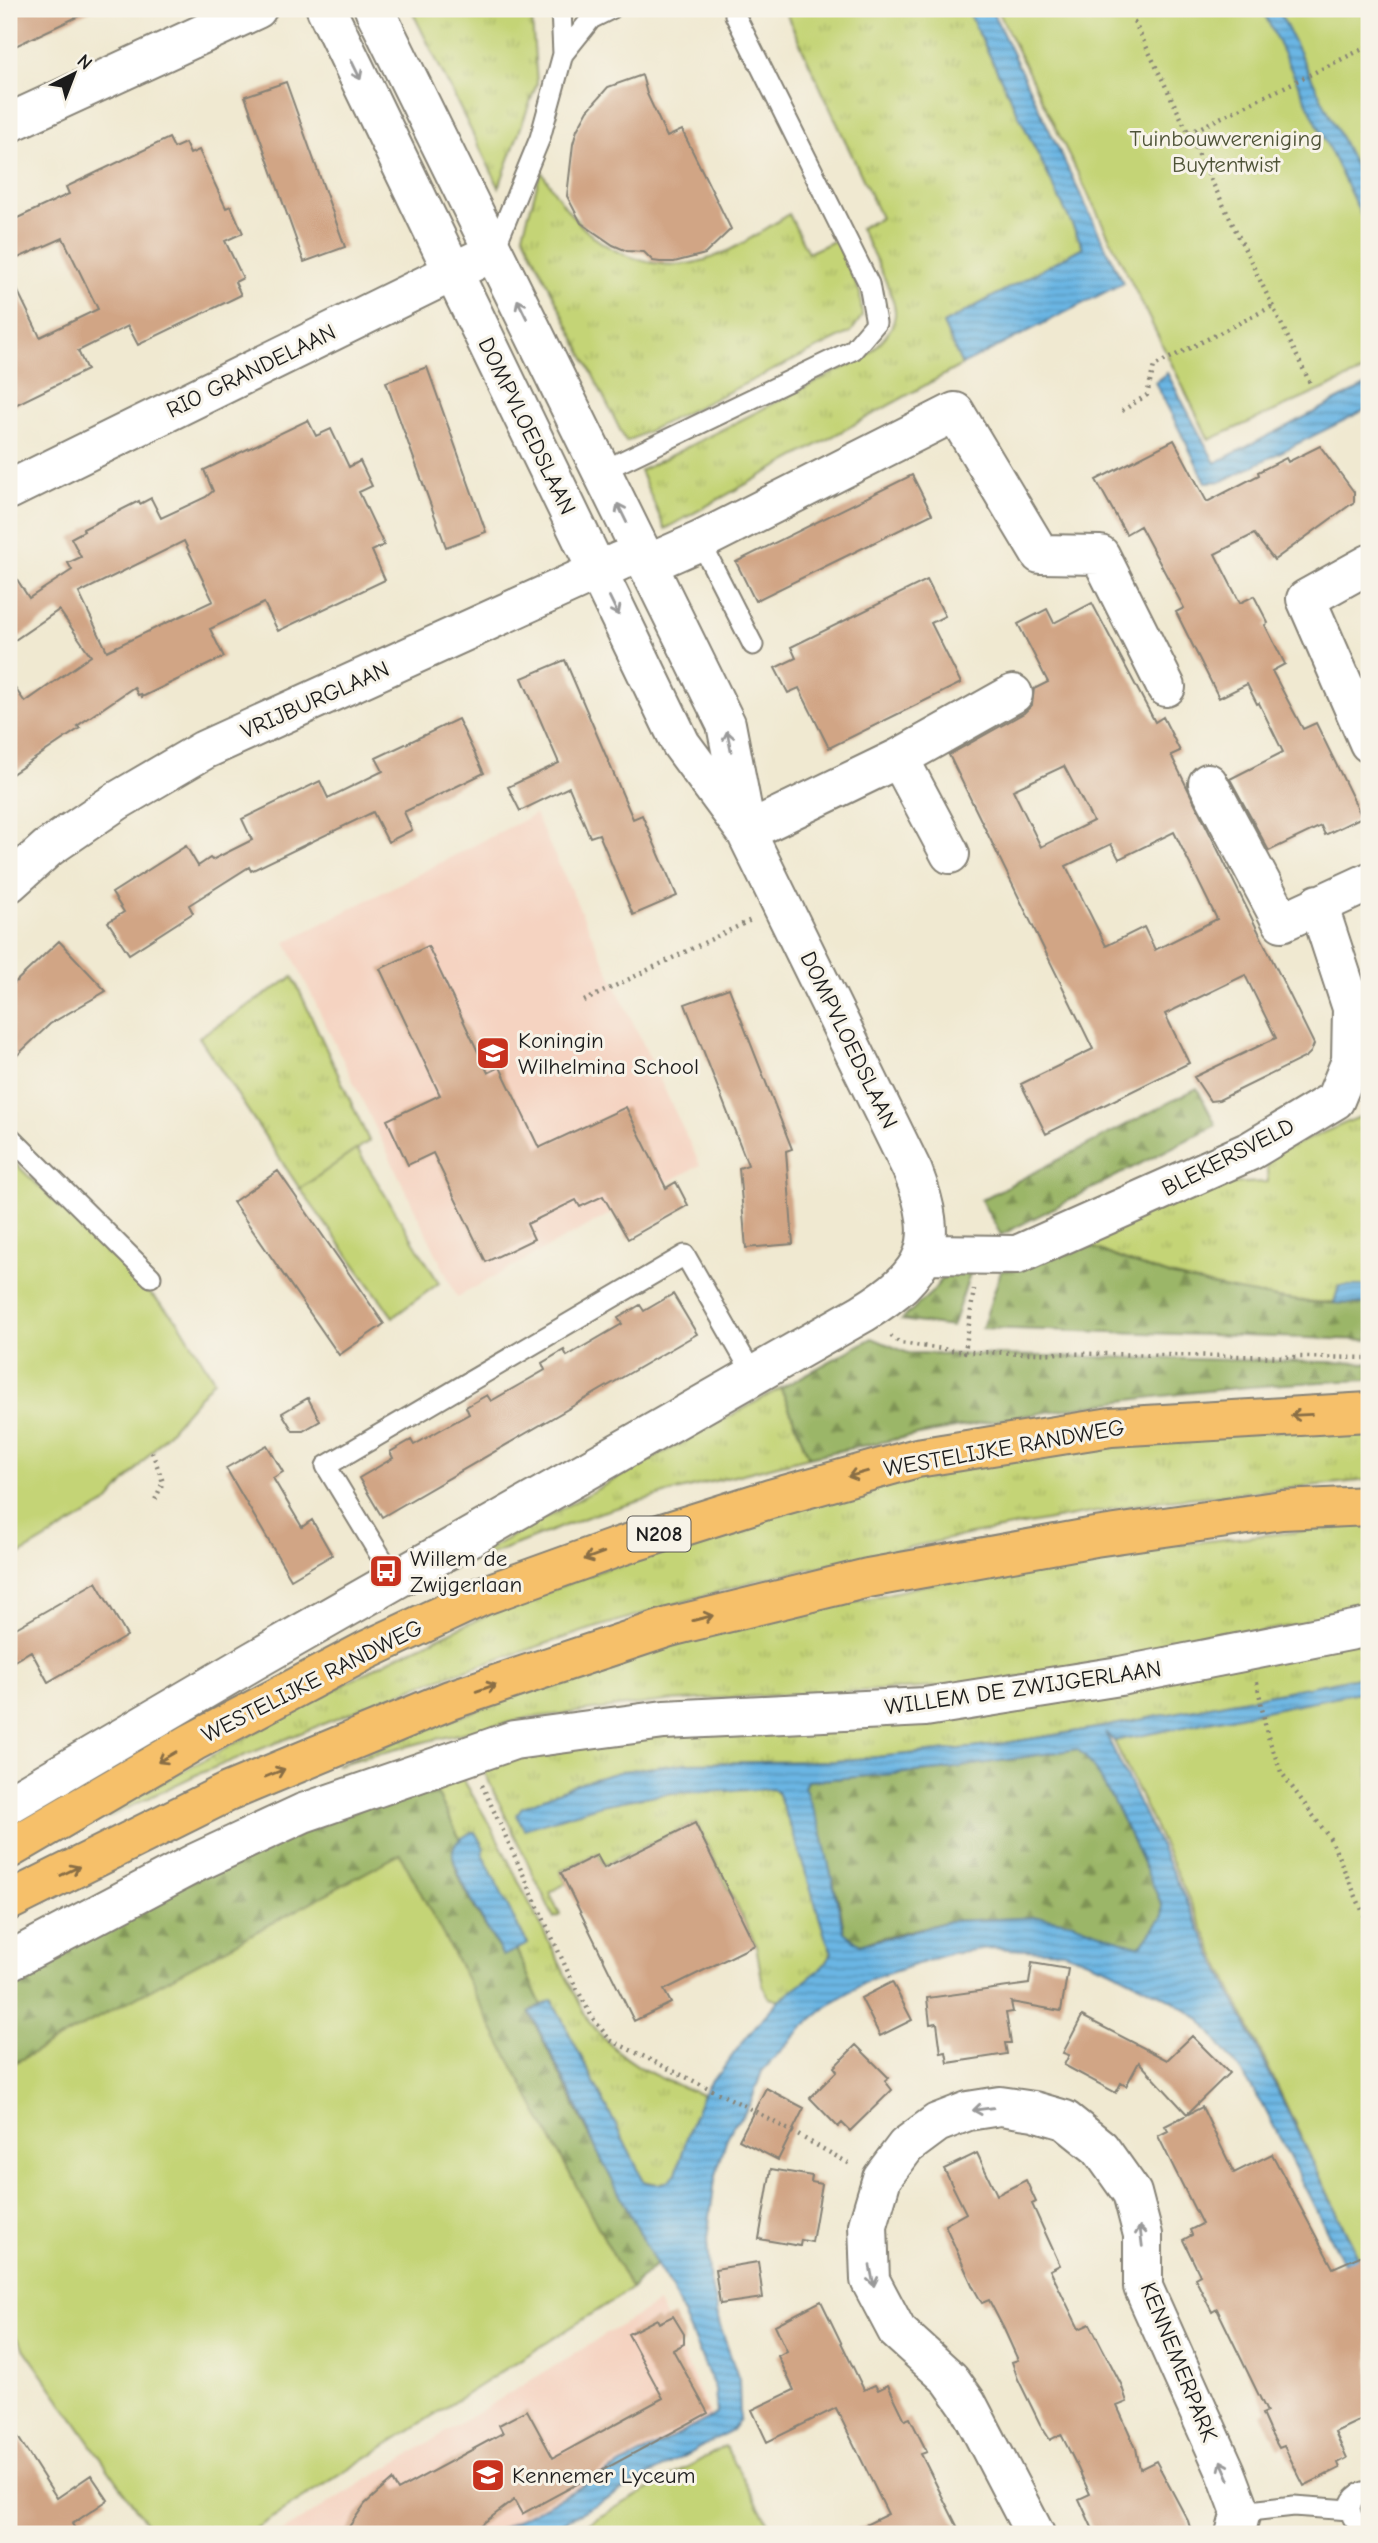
<svg xmlns="http://www.w3.org/2000/svg" width="1378" height="2543" viewBox="0 0 1378 2543" font-family="'Comic Neue',sans-serif">
  <defs>
    <pattern id="grass-tufts" width="24" height="20" patternUnits="userSpaceOnUse" patternTransform="scale(1.75)"><rect width="24" height="20" fill="#c4d476"/><path d="M3 7l-1-3M5 7V3M7 7l1-3M15 17l-1-3M17 17v-4M19 17l1-3" fill="none" stroke="#a8b566"/></pattern>
    <pattern id="forest-firs" width="22" height="20" patternUnits="userSpaceOnUse" patternTransform="scale(1.75)"><rect width="22" height="20" fill="#9bb667"/><path d="M5 1l3.5 6h-7zM16 11l3.5 6h-7z" fill="#7e9354"/></pattern>
    <pattern id="water-rules" width="6" height="5" patternUnits="userSpaceOnUse" patternTransform="scale(1.75)"><rect width="6" height="5" fill="#6bb6e4"/><path d="M0 2.5h6" fill="none" stroke="#5793b8"/></pattern>
  </defs>
  <rect width="100%" height="100%" fill="#f7f3e8"/>
  <filter id="ink" filterUnits="userSpaceOnUse"><feTurbulence type="fractalNoise" baseFrequency=".0143" numOctaves="2"/><feDisplacementMap in="SourceGraphic" scale="14" xChannelSelector="R" yChannelSelector="G"/><feConvolveMatrix kernelMatrix="1 2 1 2 8 2 1 2 1" color-interpolation-filters="sRGB"/></filter>
  <filter id="wash" filterUnits="userSpaceOnUse"><feTurbulence type="fractalNoise" baseFrequency=".00686" numOctaves="4" result="noise"/><feDisplacementMap in="SourceGraphic" scale="28" xChannelSelector="R" yChannelSelector="G"/><feGaussianBlur stdDeviation="1.57" result="paint"/><feColorMatrix in="noise" values="0 0 0 0 0 0 0 0 0 0 0 0 0 0 0 0 0 1.4 0 .05"/><feComposite in="paint" operator="in"/></filter>
  <g filter="url(#wash)">
    <rect width="100%" height="100%" fill="#f0e9d1"/>
    <!-- built -->
    <path fill="#f5d3c1" d="M535,814L700,1165L457,1297L286,942Z
      M658,2303L711,2416L492,2534H278Z"/>
    <!-- grass -->
    <path fill="url(#grass-tufts)" stroke="#707849" stroke-width="2" d="M411,9H531L537,83L499,187Z
      M784,9H967L1083,247L943,324L962,365L665,529L640,471L867,356C878,345 893,332 895,315C897,298 869,246 860,228L881,218Z
      M541,171C552,187 562,205 575,219C606,255 659,274 705,260C735,251 763,230 789,214L808,253L836,240L860,293L862,316L851,332L626,442L523,234Z
      M293,977L369,1141L300,1189L199,1037Z
      M1369,1113V1286H1339L1334,1303C1255,1300 1151,1277 1080,1241L1190,1185L1268,1182L1266,1157Z
      M781,1388L809,1457L668,1493L595,1514L450,1570Z
      M1369,1424V1480L1158,1501L972,1534L761,1579L591,1629L420,1685L196,1775L105,1819L102,1815L391,1659L483,1617L615,1565L875,1485L1100,1445Z
      M1369,1524V1611L980,1685L666,1701L529,1718L428,1741L336,1765L539,1686L688,1641L968,1575L1170,1545Z
      M1369,1640V1675L1103,1727L981,1747L835,1761L688,1763L622,1771L576,1784L521,1808L524,1828L601,1805L650,1796L672,1793L773,1789L777,1792L796,1841L825,1936L832,1952L822,1968L780,2001L769,1998L763,1985L756,1945L696,1822L604,1865L598,1853L560,1871L566,1883L550,1893L560,1915L554,1918L482,1767L501,1757Z
      M459,1772L494,1832L589,2022C624,2064 652,2076 702,2095L700,2107L694,2116L676,2173L671,2180L658,2184L644,2181L553,2001L541,2005L516,1949L528,1943L517,1925L482,1855L484,1848L475,1832L460,1839L430,1779Z"/>
    <!-- forest -->
    <path fill="url(#forest-firs)" stroke="#5c6942" stroke-width="2" d="M1197,1088L1216,1125L1001,1235L981,1200Z
      M1080,1241C1146,1274 1226,1291 1299,1301C1322,1304 1346,1303 1369,1304V1340L982,1328L1001,1271Z
      M952,1266L971,1271L952,1327L901,1320L932,1292Z
      M872,1338L908,1353L1369,1363V1380C1180,1385 994,1418 809,1457L781,1388Z
      M1077,1749C1103,1768 1146,1871 1162,1905L1163,1916L1143,1944L1138,1947L1130,1945L1041,1917L950,1921L883,1937L860,1945L844,1932L840,1906L804,1787L807,1781L941,1770Z
      M430,1779L460,1839C457,1843 453,1848 453,1854C453,1877 490,1934 503,1956L516,1949L541,2005L529,2012L597,2151L656,2264L631,2289L400,1854L9,2066V1972L90,1925Z"/>
    <!-- green -->
    <path fill="#c4d476" stroke="#707849" stroke-width="2" d="M997,9H1369V369L1209,440Z
      M357,1149L439,1283L393,1317L300,1189Z
      M14,1162L179,1322L214,1380L107,1503L9,1561V1166Z
      M1369,1690V2280L1114,1741Z
      M400,1854L631,2289L247,2534H154L9,2327V2066Z
      M725,2446L771,2528L761,2534H569Z"/>
    <!-- water -->
    <path fill="url(#water-rules)" stroke="#446980" stroke-width="2" fill-rule="evenodd" d="M967,9H991L1123,283L962,365L943,324L1083,247Z
      M1262,9H1278L1369,195V232Z
      M1167,373L1215,463L1369,384V408L1223,481L1206,482L1155,382Z
      M1339,1286H1369V1304L1334,1303Z
      M1369,1675V1690L1114,1741L1105,1732L1369,2280V2314L1263,2105L1239,2069L1201,2020L1172,2000L1109,1969L1064,1952L989,1948L951,1953L871,1979L833,2002L804,2026L762,2071L751,2102L742,2117L734,2124L726,2141L715,2179L707,2239L709,2276L720,2326L739,2380L740,2419L732,2430L542,2534H492L717,2414L715,2389L672,2289L656,2264L597,2151L582,2116L530,2012L552,2000L644,2181C656,2187 668,2184 676,2173C685,2148 699,2084 720,2073C738,2047 757,2022 780,2000C795,1986 826,1971 832,1952L825,1936L796,1841L777,1792L773,1789L672,1793L650,1796L601,1805L524,1829L517,1815L521,1808L576,1784L622,1771L688,1763L835,1761L981,1747L1103,1727ZM1077,1749C1103,1768 1146,1871 1162,1905L1163,1916L1143,1944L1138,1946L1130,1944L1073,1923L1041,1917L950,1921L860,1945L844,1932L821,1830L804,1787L807,1781L941,1770Z
      M472,1832H475L484,1848L483,1855L517,1925L528,1944L503,1956C493,1938 450,1868 453,1851C455,1841 463,1837 472,1832Z"/>
    <g id="blocks">
      <!-- building -->
      <path fill="#d1a585" fill-rule="evenodd" d="M9,9H94L9,49Z
        M642,75L647,94L667,137L682,130L731,229L705,254L674,262H660L653,261L644,252L627,251L613,245L581,223L567,196L573,144L577,130L588,110L608,87Z
        M286,82L345,247L304,262L245,96Z
        M169,138L174,148L185,143L190,154L199,150L226,208L231,206L243,233L225,241L243,278L235,282L241,295L138,345L128,326L78,351L87,370L9,408V273L40,337L98,309L63,238L9,262V222L69,194L66,187Z
        M427,367L486,532L446,547L386,382Z
        M308,420L316,436L331,429L349,467L360,461L372,486L359,492L384,545L372,551L385,580L278,631L264,603L210,629L224,657L142,697L141,694L138,695L134,687L77,726L80,728L9,776V680L25,702L91,656L59,610L9,644V567L29,598L72,570L68,563L81,557L71,538L84,531L83,529L139,501L140,504L151,498L161,518L206,497L213,491L204,470ZM184,541L213,601L107,651L79,593Z
        M1174,440L1207,502L1259,475L1258,472L1286,458L1288,462L1320,446L1354,492V502L1274,560L1254,534L1215,554L1240,603L1254,596L1268,623L1265,625L1285,664L1272,671L1303,729L1316,723L1362,817L1325,835L1321,826L1269,851L1230,779L1283,752L1259,703L1257,704L1247,684L1219,698L1176,612L1184,608L1140,526L1126,534L1096,480Z
        M912,475L932,514L755,601L736,562Z
        M927,580L945,616L931,623L961,683L829,748L799,688L788,693L775,668L796,658L791,647Z
        M1092,603L1155,722L1163,717L1180,751L1171,755L1314,1044L1311,1052L1306,1057L1219,1100L1210,1101L1194,1077L1276,1038L1245,975L1165,1014L1189,1063L1046,1134L1021,1084L1093,1049L949,755L1024,713L1032,705L1034,689L1048,682L1018,624L1047,609L1054,623ZM1064,766L1093,821L1041,847L1013,790ZM1174,832L1217,919L1155,950L1144,927L1106,946L1066,866L1111,844L1119,859Z
        M565,660L633,819L642,815L677,896L633,915L599,834L590,837L569,787L520,811L508,787L559,763L522,678Z
        M458,719L484,773L404,812L412,830L388,842L373,812L251,871L249,867L189,905L193,913L129,954L108,922L124,912L112,893L186,846L198,866L210,858L212,860L252,840L242,819L320,781L328,798L383,771L376,758Z
        M59,941L106,991L50,1024L9,1063V988Z
        M428,946L488,1073L500,1067L539,1148L626,1107L666,1188L676,1182L688,1205L628,1239L603,1196L580,1207L576,1200L527,1224L534,1239L486,1262L433,1153L408,1165L387,1120L440,1095L380,969Z
        M729,988L792,1149L786,1151L793,1244L746,1248L739,1168L748,1165L685,1004Z
        M278,1171L384,1324L339,1355L233,1202Z
        M673,1294L697,1334L382,1517L359,1478L393,1458L390,1452L411,1440L414,1445L442,1429L469,1414L466,1407L487,1395L491,1401L519,1385L545,1370L542,1363L564,1350L567,1356L622,1324L618,1318L640,1305L644,1311Z
        M308,1398L320,1421L303,1431H293L282,1413Z
        M267,1445L283,1472L273,1478L302,1527L312,1520L332,1555L291,1579L226,1468Z
        M96,1582L127,1636L48,1682L31,1651L9,1664V1632Z
        M695,1823L755,1945L664,1990L671,2003L634,2021L561,1873L597,1855L604,1868Z
        M1032,1963L1068,1969L1061,2011L1011,2002L1013,2012L1006,2013L1011,2043H1005L1007,2054L948,2063L946,2052L941,2053L937,2023L930,2024L927,1998L1029,1984Z
        M892,1982L912,2020L880,2036L861,1998Z
        M1082,2016L1167,2060L1192,2036L1229,2073L1187,2114L1139,2062L1126,2086L1121,2083L1116,2093L1064,2065L1069,2055L1063,2053Z
        M856,2045L889,2078L885,2081L892,2090L850,2131L842,2123L838,2127L810,2098L837,2071L834,2067Z
        M766,2088L804,2108L778,2160L739,2140Z
        M1202,2107L1234,2173L1272,2154L1333,2268L1369,2252V2416L1335,2432L1347,2458L1338,2463L1340,2468L1304,2486L1284,2446L1279,2448L1270,2432L1262,2414L1267,2412L1217,2309L1212,2312L1195,2278L1200,2275L1183,2240L1192,2235L1190,2230L1202,2224L1158,2136L1168,2131L1165,2126Z
        M977,2153L997,2195L1026,2180L1036,2202L1032,2204L1060,2265L1050,2270L1079,2329L1090,2324L1121,2384L1127,2402L1117,2406L1136,2448L1140,2469L1156,2461L1188,2521L1192,2534H1095L1079,2499L1090,2494L1076,2464L1061,2434L1050,2440L1040,2424L1018,2379L1012,2362L1018,2360L1004,2329L989,2300L982,2303L973,2287L945,2225L966,2213L944,2169Z
        M771,2169L812,2176L811,2182L822,2184L812,2242L801,2240L800,2246L759,2239Z
        M758,2262L763,2298L720,2304L715,2269Z
        M821,2301L864,2390L875,2385L878,2390L888,2385L905,2420L910,2418L927,2452L921,2454L961,2534H847L888,2514L836,2408L767,2442L752,2410L794,2390L778,2356L787,2351L775,2325Z
        M673,2316L684,2334V2344L673,2350L708,2413L522,2514L514,2500L469,2534H344L365,2504L392,2480L398,2490L503,2433L499,2425L527,2410L553,2458L663,2398L628,2334L657,2319L659,2323Z
        M9,2423L57,2498L91,2475L108,2500L72,2524L79,2534H17L9,2520Z"/>
    </g>
  </g>
  <g filter="url(#ink)">
    <use href="#blocks" fill-opacity="0" stroke="#868276" stroke-width="2"/>
    <g fill="none" stroke-linecap="round" stroke-linejoin="round">
      <!-- lane casing -->
      <g stroke="#868276" stroke-width="23">
        <path id="lane" d="M563,54L591,19L611,9
          M494,250L540,138L563,54L561,9
          M602,471L853,350L876,323L869,284L735,15
          M700,541L753,645
          M9,1136L151,1277
          M395,1580L326,1466L685,1255L754,1376
          M1369,2491C1343,2494 1345,2523 1369,2529
          M1241,2512L1294,2506L1350,2510"/>
      </g>
      <!-- street casing -->
      <g stroke="#868276" stroke-width="42">
        <path id="street" d="M374,9L726,724L745,823
          M9,123L257,9
          M9,490L475,261
          M648,564L700,541L955,412L1040,554L1100,555L1166,687
          M1369,564L1306,599L1369,743
          M899,758L950,854
          M1208,783L1282,922L1369,882
          M746,832L899,758L1013,694
          M9,883L48,848L117,801L204,750L620,561
          M925,1254L1017,1255L1250,1151L1335,1100L1351,1061L1352,1008L1318,904
          M9,1804L253,1661L863,1313C928,1273 941,1244 913,1172L746,832L681,744L326,9
          M9,1961L195,1863L303,1813L514,1740L664,1720L925,1707L1120,1676L1369,1627
          M1035,2534L967,2403L950,2379L897,2331L870,2280L868,2225L882,2178L906,2146L937,2123L968,2111L1000,2106L1034,2111L1065,2120L1100,2148L1132,2193L1143,2235V2287L1226,2472L1241,2512L1235,2534"/>
      </g>
      <!-- primary casing -->
      <g stroke="#868276" stroke-width="42">
        <path id="primary" d="M9,1849L193,1742L367,1650L482,1596L618,1547L770,1499L917,1458L1111,1427L1369,1412
          M9,1901L228,1792L450,1700L669,1627L868,1578L1095,1537L1282,1510L1369,1506"/>
      </g>
      <!-- path -->
      <path stroke="#868276" stroke-width="4.5" stroke-dasharray="2 5" stroke-linecap="butt" d="M1128,9L1310,383
        M1189,133L1369,46
        M1122,411L1147,395L1154,366L1273,306
        M584,1001L753,919
        M974,1289L965,1352L1369,1358
        M891,1336L900,1343L965,1352
        M152,1452L163,1482L155,1500
        M1257,1682L1267,1734L1281,1772L1331,1840L1369,1926
        M482,1785L568,1972L592,2017L610,2040L749,2108L852,2165"/>
      <!-- lane -->
      <use href="#lane" stroke="#fff" stroke-width="19"/>
      <!-- street -->
      <use href="#street" stroke="#fff" stroke-width="38"/>
      <!-- primary -->
      <use href="#primary" stroke="#f6c06b" stroke-width="38"/>
    </g>
    <!-- one-way arrows -->
    <defs><path id="oneway-shaft" d="M-6 0H5M1.5-3L5.5 0L1.5 3" fill="none" stroke-width="1.6" stroke-linecap="round" stroke-linejoin="round" transform="scale(1.75)"/></defs>
    <g stroke="#999">
      <use href="#oneway-shaft" transform="translate(356 70) rotate(64)"/>
      <use href="#oneway-shaft" transform="translate(522 309) rotate(-116)"/>
      <use href="#oneway-shaft" transform="translate(622 513) rotate(-116)"/>
      <use href="#oneway-shaft" transform="translate(614 606) rotate(64)"/>
      <use href="#oneway-shaft" transform="translate(729 741) rotate(-101)"/>
      <use href="#oneway-shaft" transform="translate(983 2109) rotate(172)"/>
      <use href="#oneway-shaft" transform="translate(1141 2236) rotate(-97)"/>
      <use href="#oneway-shaft" transform="translate(872 2276) rotate(79)"/>
      <use href="#oneway-shaft" transform="translate(1225 2470) rotate(-114)"/>
    </g>
    <g stroke="#896e44">
      <use href="#oneway-shaft" transform="translate(1301 1415) rotate(177)"/>
      <use href="#oneway-shaft" transform="translate(858 1474) rotate(164)"/>
      <use href="#oneway-shaft" transform="translate(594 1556) rotate(160)"/>
      <use href="#oneway-shaft" transform="translate(703 1618) rotate(-14)"/>
      <use href="#oneway-shaft" transform="translate(486 1688) rotate(-19)"/>
      <use href="#oneway-shaft" transform="translate(167 1757) rotate(150)"/>
      <use href="#oneway-shaft" transform="translate(275 1773) rotate(-22)"/>
      <use href="#oneway-shaft" transform="translate(70 1871) rotate(-26)"/>
    </g>
  </g>
  <!-- icons -->
  <defs>
    <g id="school-square" transform="scale(1.75)"><rect x="-9" y="-9" width="18" height="18" rx="4" fill="#c8321e" stroke="#f7f3e8"/><path d="M0-5L7-2L0 1L-7-2ZM-4 1L0 2.5L4 1V4Q0 6-4 4Z" fill="#fff"/></g>
    <g id="bus-square" transform="scale(1.75)"><rect x="-9" y="-9" width="18" height="18" rx="4" fill="#c8321e" stroke="#f7f3e8"/><path d="M-5-6H5V4H4V6H2V4H-2V6H-4V4H-5ZM-3.5-4V0h7V-4ZM-3.5 1.2v1.5H-2V1.2ZM2 1.2v1.5H3.5V1.2Z" fill="#fff"/></g>
  </defs>
  <g fill-rule="evenodd">
    <use href="#school-square" x="493" y="1053"/>
    <use href="#bus-square" x="386" y="1571"/>
    <use href="#school-square" x="488" y="2475"/>
  </g>
  <g text-anchor="middle" dominant-baseline="central" stroke-width="6" stroke-linejoin="round" paint-order="stroke">
    <!-- shield labels -->
    <rect fill="#f7f3e8" stroke="#5e5c59" stroke-width="2" x="627.5" y="1516.5" width="63" height="35" rx="5"/>
    <g font-size="21" font-weight="bold" fill="#1c1c1c">
      <text x="659" y="1534">N208</text>
    </g>
    <!-- park labels -->
    <g font-size="23" fill="#4e5337" stroke="#f7f3e8">
      <text x="1226" y="138">Tuinbouwvereniging<tspan x="1226" dy="26">Buytentwist</tspan></text>
    </g>
    <!-- street labels -->
    <g font-size="23" fill="#1c1c1c" stroke="#f7f3e8">
      <text transform="translate(251 371) rotate(-26)">RIO GRANDELAAN</text>
      <text transform="translate(527 426) rotate(64)">DOMPVLOEDSLAAN</text>
      <text transform="translate(315 700) rotate(-24)">VRIJBURGLAAN</text>
      <text transform="translate(849 1040) rotate(64)">DOMPVLOEDSLAAN</text>
      <text transform="translate(1228 1157) rotate(-27)">BLEKERSVELD</text>
      <text transform="translate(1004 1448) rotate(-10)">WESTELIJKE RANDWEG</text>
      <text transform="translate(312 1681) rotate(-27)">WESTELIJKE RANDWEG</text>
      <text transform="translate(1023 1688) rotate(-8)">WILLEM DE ZWIJGERLAAN</text>
      <text transform="translate(1179 2362) rotate(68)">KENNEMERPARK</text>
    </g>
    <!-- poi labels -->
    <g font-size="23" fill="#1c1c1c" stroke="#f7f3e8" text-anchor="start">
      <text x="518" y="1040">Koningin<tspan x="518" dy="26">Wilhelmina School</tspan></text>
      <text x="410" y="1558">Willem de<tspan x="410" dy="26">Zwijgerlaan</tspan></text>
      <text x="512" y="2475">Kennemer Lyceum</text>
    </g>
  </g>
  <!-- margin -->
  <rect width="1378" height="2543" fill="none" stroke="#f7f3e8" stroke-width="35"/>
  <!-- north arrow -->
  <g transform="translate(74 74) rotate(42)" stroke="#f7f3e8" stroke-width="5" paint-order="stroke">
  <path d="M0-5L12 26L0 18L-12 26Z" fill="#1c1c1c"/>
  <text y="-10" font-size="19" font-weight="bold" text-anchor="middle" fill="#1c1c1c">N</text>
  </g>
</svg>
